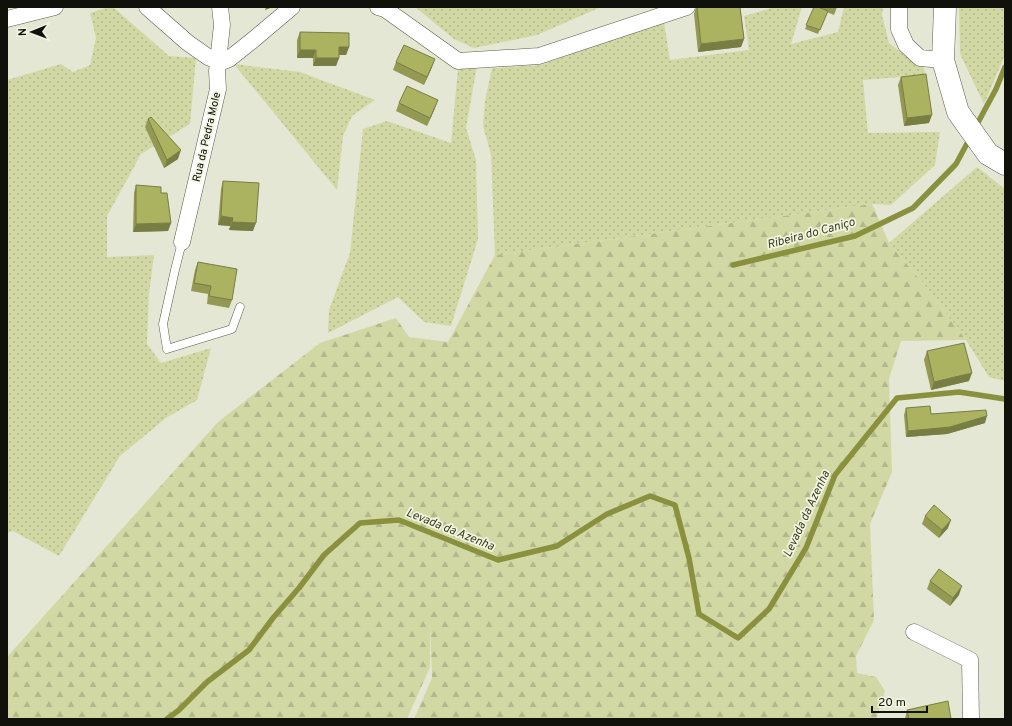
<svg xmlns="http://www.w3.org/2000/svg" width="1012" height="726" viewBox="0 0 1012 726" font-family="Overpass,sans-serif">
  <defs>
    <pattern id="green-dots" width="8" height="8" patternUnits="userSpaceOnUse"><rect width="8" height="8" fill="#d2d8a4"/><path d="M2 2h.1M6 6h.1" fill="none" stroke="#b3b88c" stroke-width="1.8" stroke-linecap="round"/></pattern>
    <pattern id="forest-firs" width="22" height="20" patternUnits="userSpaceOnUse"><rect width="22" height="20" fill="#d2d8a4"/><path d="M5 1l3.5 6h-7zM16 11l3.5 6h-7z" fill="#b3b88c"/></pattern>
  </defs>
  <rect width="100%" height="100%" fill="#e5e7d5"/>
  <!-- green -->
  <path fill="url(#green-dots)" d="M108,7H113L169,56L196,58L190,124L141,154L107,216V257L154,255L149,294L147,344L161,363L211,348L197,400L166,418L120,456L59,556L13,531L7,533V80L61,64L73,72L90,65L96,38L90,13Z
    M415,7H601L537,35L474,48L454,39Z
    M775,7H802L791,44L838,32L844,7H883L882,15L889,43L912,61L923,66L926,75L863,80L868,133L940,132L935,165L891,205L872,204L495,255L491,155L483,126L485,101L492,68L540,65L664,22L670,60L749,50L744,16Z
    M959,7H1005V55L984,104L960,54Z
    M234,64L300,72L375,100L352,116L343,136L337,190Z
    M477,66L466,128L476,160L478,239L451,326L424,322L398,297L328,333L329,310L350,253L363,129L387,121L451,143L458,69Z
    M977,167L1005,189V381L989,377L966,340L926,287L889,243Z"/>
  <!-- forest -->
  <path fill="url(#forest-firs)" d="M872,204L889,243L926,287L966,340L901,341L889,379L892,472L870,524L874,620L856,656L857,673L876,677L885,691L876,719H414L432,678L430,622V667L407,719H7V657L218,422L320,343L396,318L409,337L448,342L495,255Z"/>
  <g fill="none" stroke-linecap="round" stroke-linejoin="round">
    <!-- stream -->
    <path stroke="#8a913e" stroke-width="5.5" d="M975,128L996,89L1005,67
      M733,265L855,236L913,208L956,164L970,138
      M167,719L179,710L207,682L249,650L273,618L299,588L324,555L360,523L399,520L498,560L557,546L607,514L650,496L675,505L689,558L699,614L738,638L769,609L806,548L835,475L897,398L959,392L1005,399"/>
    <!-- service casing -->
    <g stroke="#5c5e4e" stroke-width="9">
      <path id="service" d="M182,242L175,270L163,324L167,349L232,329L240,307"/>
    </g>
    <!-- minor casing -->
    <g stroke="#5c5e4e" stroke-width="17">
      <path id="minor" d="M147,7L188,43L208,57L213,59L218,60L224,61L229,59L253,40L292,7
        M378,7L385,9L458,61L539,56L687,7
        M899,7V29L906,45L920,58L943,60
        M7,19L55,7
        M182,242L218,89L217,71L222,25L220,7
        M914,632L970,660L971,719"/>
    </g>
    <!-- secondary casing -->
    <g stroke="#5c5e4e" stroke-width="23">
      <path id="secondary" d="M945,7L943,60L958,112L988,154L1005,164"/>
    </g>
    <!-- service -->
    <use href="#service" stroke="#fff" stroke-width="8"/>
    <!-- minor -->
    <use href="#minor" stroke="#fff" stroke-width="16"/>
    <!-- secondary -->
    <use href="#secondary" stroke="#fff" stroke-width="22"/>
  </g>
  <!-- wall -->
  <path fill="#939953" d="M696,7H740L744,39L741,47L698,52L694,14Z
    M814,7H837L834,15L827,12L818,34L805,29Z
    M300,32L349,47L346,55H339V58L336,66H313V58H297V40Z
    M396,62L432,67L424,85L393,70Z
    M901,77L929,123L904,126L898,85Z
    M399,103L435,108L427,126L396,111Z
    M148,119L178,159L164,168L145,127Z
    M223,181L253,231L229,230L230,226L218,225L221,189Z
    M136,185L161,193L171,223L168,231L133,232L134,193Z
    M198,262L232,300L229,308L207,304L208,294L191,291L195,270Z
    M927,351L969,381L931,390L924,360Z
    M906,408L931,414L985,423L947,434L906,437L904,415Z
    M925,516L948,528L939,538L922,524Z
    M930,581L959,595L950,606L927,589Z
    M907,710L951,719H905Z"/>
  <!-- shaded-wall -->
  <path fill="#787d43" d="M266,7H273L265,10Z
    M744,39L741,47L698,52L701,44Z
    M339,47H349L346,55H336Z
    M300,50H316L313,58H297Z
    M316,58H339L336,66H313Z
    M435,59L432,67L424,85L427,77Z
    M438,100L435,108L427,126L430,118Z
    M932,115L929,123L904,126L907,118Z
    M181,150L178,159L164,168L167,160Z
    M221,216L233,218L230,226L218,225Z
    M232,222L256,223L253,231L229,230Z
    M171,223L168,231L133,232L136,224Z
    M972,373L969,381L931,390L934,382Z
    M987,416L985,423L947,434L906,437L908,431Z
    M951,520L948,528L939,538L942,530Z
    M962,586L959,595L950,606L953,598Z"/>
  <!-- building -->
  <path fill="#abb260" stroke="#787d43" d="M697,7H740L744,39L701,44Z
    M814,7H818L828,11L820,30L806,25Z
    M300,32L349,33V47H339V58H316V50H300Z
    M404,45L435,59L427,77L396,62Z
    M926,74L932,115L907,118L901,77Z
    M407,86L438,100L430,118L399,103Z
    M151,117L181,150L167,160L148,119Z
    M223,181L259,183L256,223L232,222L233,218L221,216Z
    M136,185L161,187V193H167L171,223L136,224Z
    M198,262L237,269L232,300L209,296L211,286L194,283Z
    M964,343L972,373L934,382L927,351Z
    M930,406L931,414L986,410L987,416L950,427L908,431L906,408Z
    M934,505L951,520L942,530L925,516Z
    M939,569L962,586L953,598L930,581Z
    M948,701L951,719H909L907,710Z"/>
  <g text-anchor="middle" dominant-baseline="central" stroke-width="3.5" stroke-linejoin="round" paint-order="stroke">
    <!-- street labels -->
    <g font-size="11" fill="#10110b" stroke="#f2f5e2">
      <text transform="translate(207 137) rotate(-77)">Rua da Pedra Mole</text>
    </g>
    <!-- water labels -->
    <g font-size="12" font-style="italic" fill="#3c3f1b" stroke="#f2f5e2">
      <text transform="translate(811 234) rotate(-15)">Ribeira do Caniço</text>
      <text transform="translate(807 514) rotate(-65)">Levada da Azenha</text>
      <text transform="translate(450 530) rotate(22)">Levada da Azenha</text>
    </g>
  </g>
  <!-- border -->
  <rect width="1012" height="726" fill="none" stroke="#10110b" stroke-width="16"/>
  <!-- north arrow -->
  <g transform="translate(32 32) rotate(269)" stroke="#f2f5e2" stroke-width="3" paint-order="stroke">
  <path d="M0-3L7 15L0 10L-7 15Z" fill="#10110b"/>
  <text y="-6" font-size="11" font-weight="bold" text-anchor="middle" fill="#10110b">N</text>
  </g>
  <!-- scale -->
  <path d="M872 706v6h55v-6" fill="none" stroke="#10110b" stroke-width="2"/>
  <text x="878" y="706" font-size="12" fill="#10110b" stroke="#f2f5e2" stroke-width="3" paint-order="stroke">20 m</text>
</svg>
